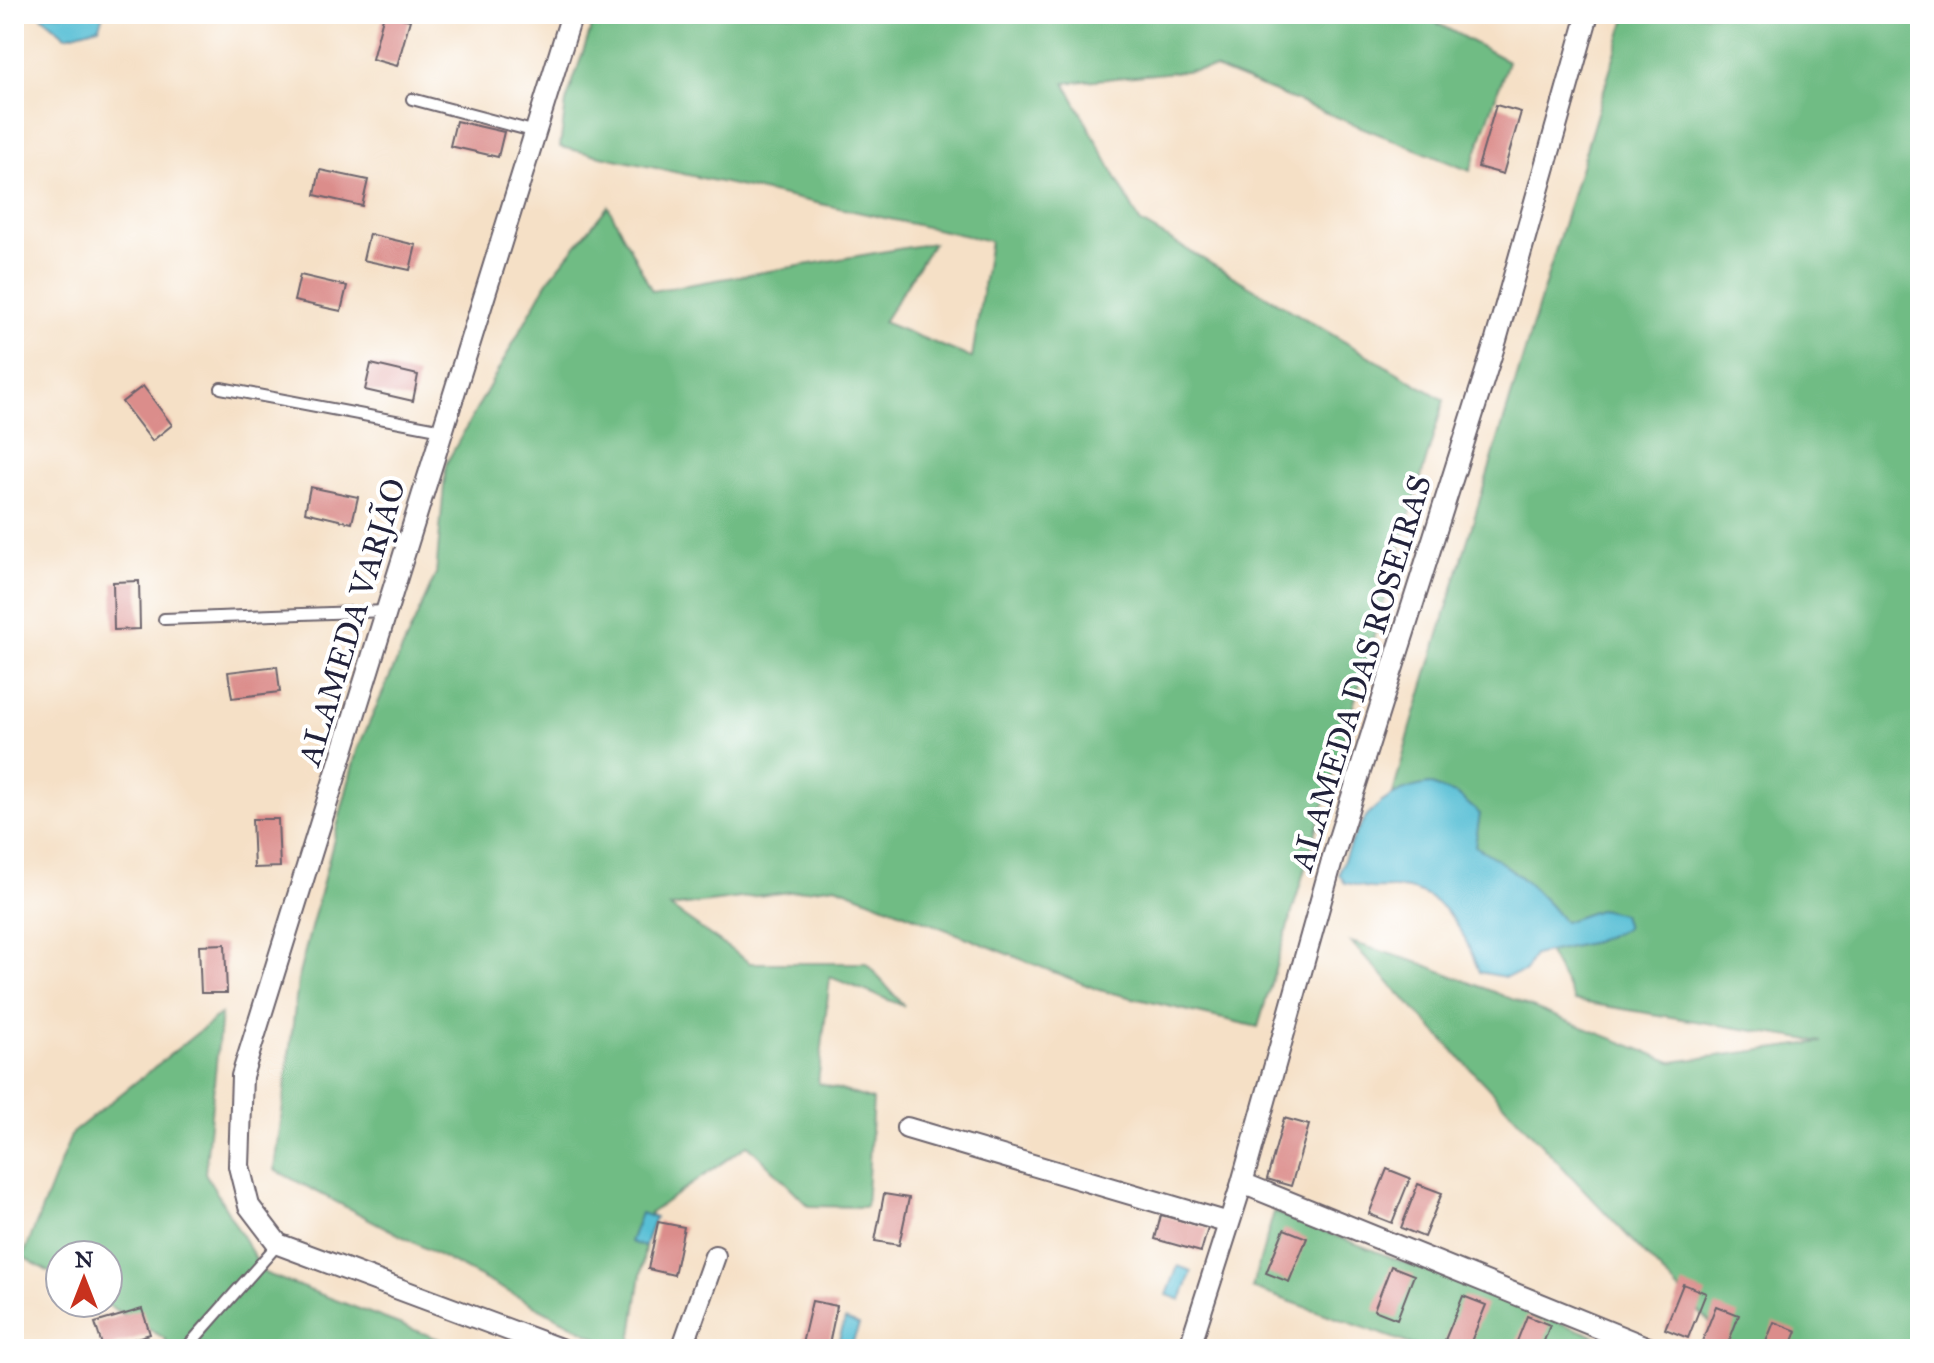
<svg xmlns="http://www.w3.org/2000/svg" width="1934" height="1363" viewBox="0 0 1934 1363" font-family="'IM FELL Great Primer',serif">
  <rect width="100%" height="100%" fill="#fff"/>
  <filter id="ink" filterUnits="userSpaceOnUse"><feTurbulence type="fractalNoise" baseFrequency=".0125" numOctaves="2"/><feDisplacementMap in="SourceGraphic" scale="16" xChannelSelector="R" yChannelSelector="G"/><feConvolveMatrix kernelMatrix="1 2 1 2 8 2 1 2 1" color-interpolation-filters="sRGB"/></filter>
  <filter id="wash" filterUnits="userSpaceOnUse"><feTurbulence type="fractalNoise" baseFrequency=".006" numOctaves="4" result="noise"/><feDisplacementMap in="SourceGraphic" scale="32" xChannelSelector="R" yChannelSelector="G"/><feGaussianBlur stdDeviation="1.8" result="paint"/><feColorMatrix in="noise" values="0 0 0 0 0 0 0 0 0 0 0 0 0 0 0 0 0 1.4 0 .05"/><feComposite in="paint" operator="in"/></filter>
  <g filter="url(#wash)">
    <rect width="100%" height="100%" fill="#f5e0c6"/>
    <!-- forest -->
    <path fill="#70bc84" stroke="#496f60" stroke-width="2" d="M596,14H1420L1508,61L1470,171L1215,68L1065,83L1140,222L1444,400L1258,1027L1099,990L836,886L670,907L750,963H866L904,1006L830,977L818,1083L873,1100L866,1207L809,1206L748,1145L650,1213L630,1349H618L275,1170L299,974L357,750L436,574L446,464L549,279L608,206L652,291L933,243L883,322L972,358L990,241L560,147L566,102Z
      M1627,14H1920V1349H1734L1351,942L1420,963L1672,1062L1822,1042L1575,1001L1520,900L1387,816L1411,727Z
      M221,1014L205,1173L264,1273L465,1349H173L164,1338L104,1303H108V1255H60V1278L23,1257L72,1133Z
      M1274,1212L1628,1349H1424L1252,1288Z"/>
    <!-- water -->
    <path fill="#58bfd5" stroke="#3d7088" stroke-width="2" d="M39,14H103L99,27L66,36Z
      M1429,784L1458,795L1480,814L1475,846C1511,866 1539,890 1564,922L1601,909L1622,914L1626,928L1594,942L1534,955L1525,972L1505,977L1479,972C1466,937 1449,898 1408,889C1396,887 1383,889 1370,888C1362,887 1354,884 1345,883L1339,874C1355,825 1374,792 1429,784Z
      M641,1213L655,1218L644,1247L630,1242Z
      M1178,1266L1192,1271L1181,1300L1167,1295Z
      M845,1320L859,1325L850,1349H836Z"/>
    <g id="blocks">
      <!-- building -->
      <path fill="#db8d8b" d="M384,14L410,20L397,66L372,59Z
        M1496,105L1521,112L1503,174L1478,167Z
        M456,121L504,132L498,157L450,146Z
        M320,170L368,180L362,206L315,195Z
        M369,234L416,245L410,270L363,260Z
        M300,275L347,286L341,311L294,301Z
        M371,364L418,375L413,401L365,390Z
        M143,386L172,425L152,441L122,402Z
        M310,487L358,497L352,523L305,512Z
        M139,581L140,629L114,630L113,582Z
        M277,666L280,692L232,698L228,672Z
        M252,819H278L280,867L254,868Z
        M225,944L227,993H201L199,945Z
        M1284,1118L1309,1125L1291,1186L1267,1179Z
        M1387,1169L1410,1178L1392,1223L1369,1214Z
        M1418,1184L1442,1193L1424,1237L1401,1228Z
        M884,1194L909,1198L899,1245L875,1241Z
        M1161,1215L1208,1228L1201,1252L1155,1239Z
        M658,1222L684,1227L674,1275L648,1269Z
        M1284,1229L1307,1238L1289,1282L1266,1273Z
        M1391,1266L1414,1275L1397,1319L1374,1310Z
        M1683,1284L1706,1293L1688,1338L1665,1329Z
        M1463,1296L1486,1305L1468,1349L1445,1340Z
        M812,1301L837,1306L828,1349L801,1348Z
        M1716,1306L1739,1315L1726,1349H1699Z
        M142,1309L150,1334L103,1348L95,1323Z
        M1527,1316L1550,1325L1541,1349H1514Z
        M1774,1322L1797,1331L1790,1349H1763Z"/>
    </g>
  </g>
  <g filter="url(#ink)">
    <use href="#blocks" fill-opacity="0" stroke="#6c646c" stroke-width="2"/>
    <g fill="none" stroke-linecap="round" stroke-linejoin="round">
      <!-- service casing -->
      <g stroke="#6c646c" stroke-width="14">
        <path id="service" d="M412,99L536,132
          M221,388L443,430
          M164,619L387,611
          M181,1349L189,1345L278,1244"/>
      </g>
      <!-- minor casing -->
      <g stroke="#6c646c" stroke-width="24">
        <path id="minor" d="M907,1128L1229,1223
          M1242,1183L1651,1349
          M560,1349L278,1244L249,1206L239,1166L242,1076L572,14
          M682,1349L715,1256
          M1189,1349L1242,1183L1333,857L1496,340L1588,14"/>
      </g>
      <!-- service -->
      <use href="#service" stroke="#fff" stroke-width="10"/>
      <!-- minor -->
      <use href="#minor" stroke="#fff" stroke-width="20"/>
    </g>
  </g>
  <g text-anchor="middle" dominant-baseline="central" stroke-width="8" stroke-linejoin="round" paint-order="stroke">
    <!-- street labels -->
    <g font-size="32" fill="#22223b" stroke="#fff">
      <text transform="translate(352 622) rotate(-73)">ALAMEDA VARJÃO</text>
      <text transform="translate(1361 673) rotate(-73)">ALAMEDA DAS ROSEIRAS</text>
    </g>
  </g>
  <!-- margin -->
  <rect width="1934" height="1363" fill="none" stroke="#fff" stroke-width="48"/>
  <!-- north arrow -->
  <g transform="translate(84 1279)"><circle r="38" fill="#ffffff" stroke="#a7a7b1" stroke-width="2"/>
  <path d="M0-6L14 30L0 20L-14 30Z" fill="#c8321e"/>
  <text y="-12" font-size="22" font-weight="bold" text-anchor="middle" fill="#22223b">N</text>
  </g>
</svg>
